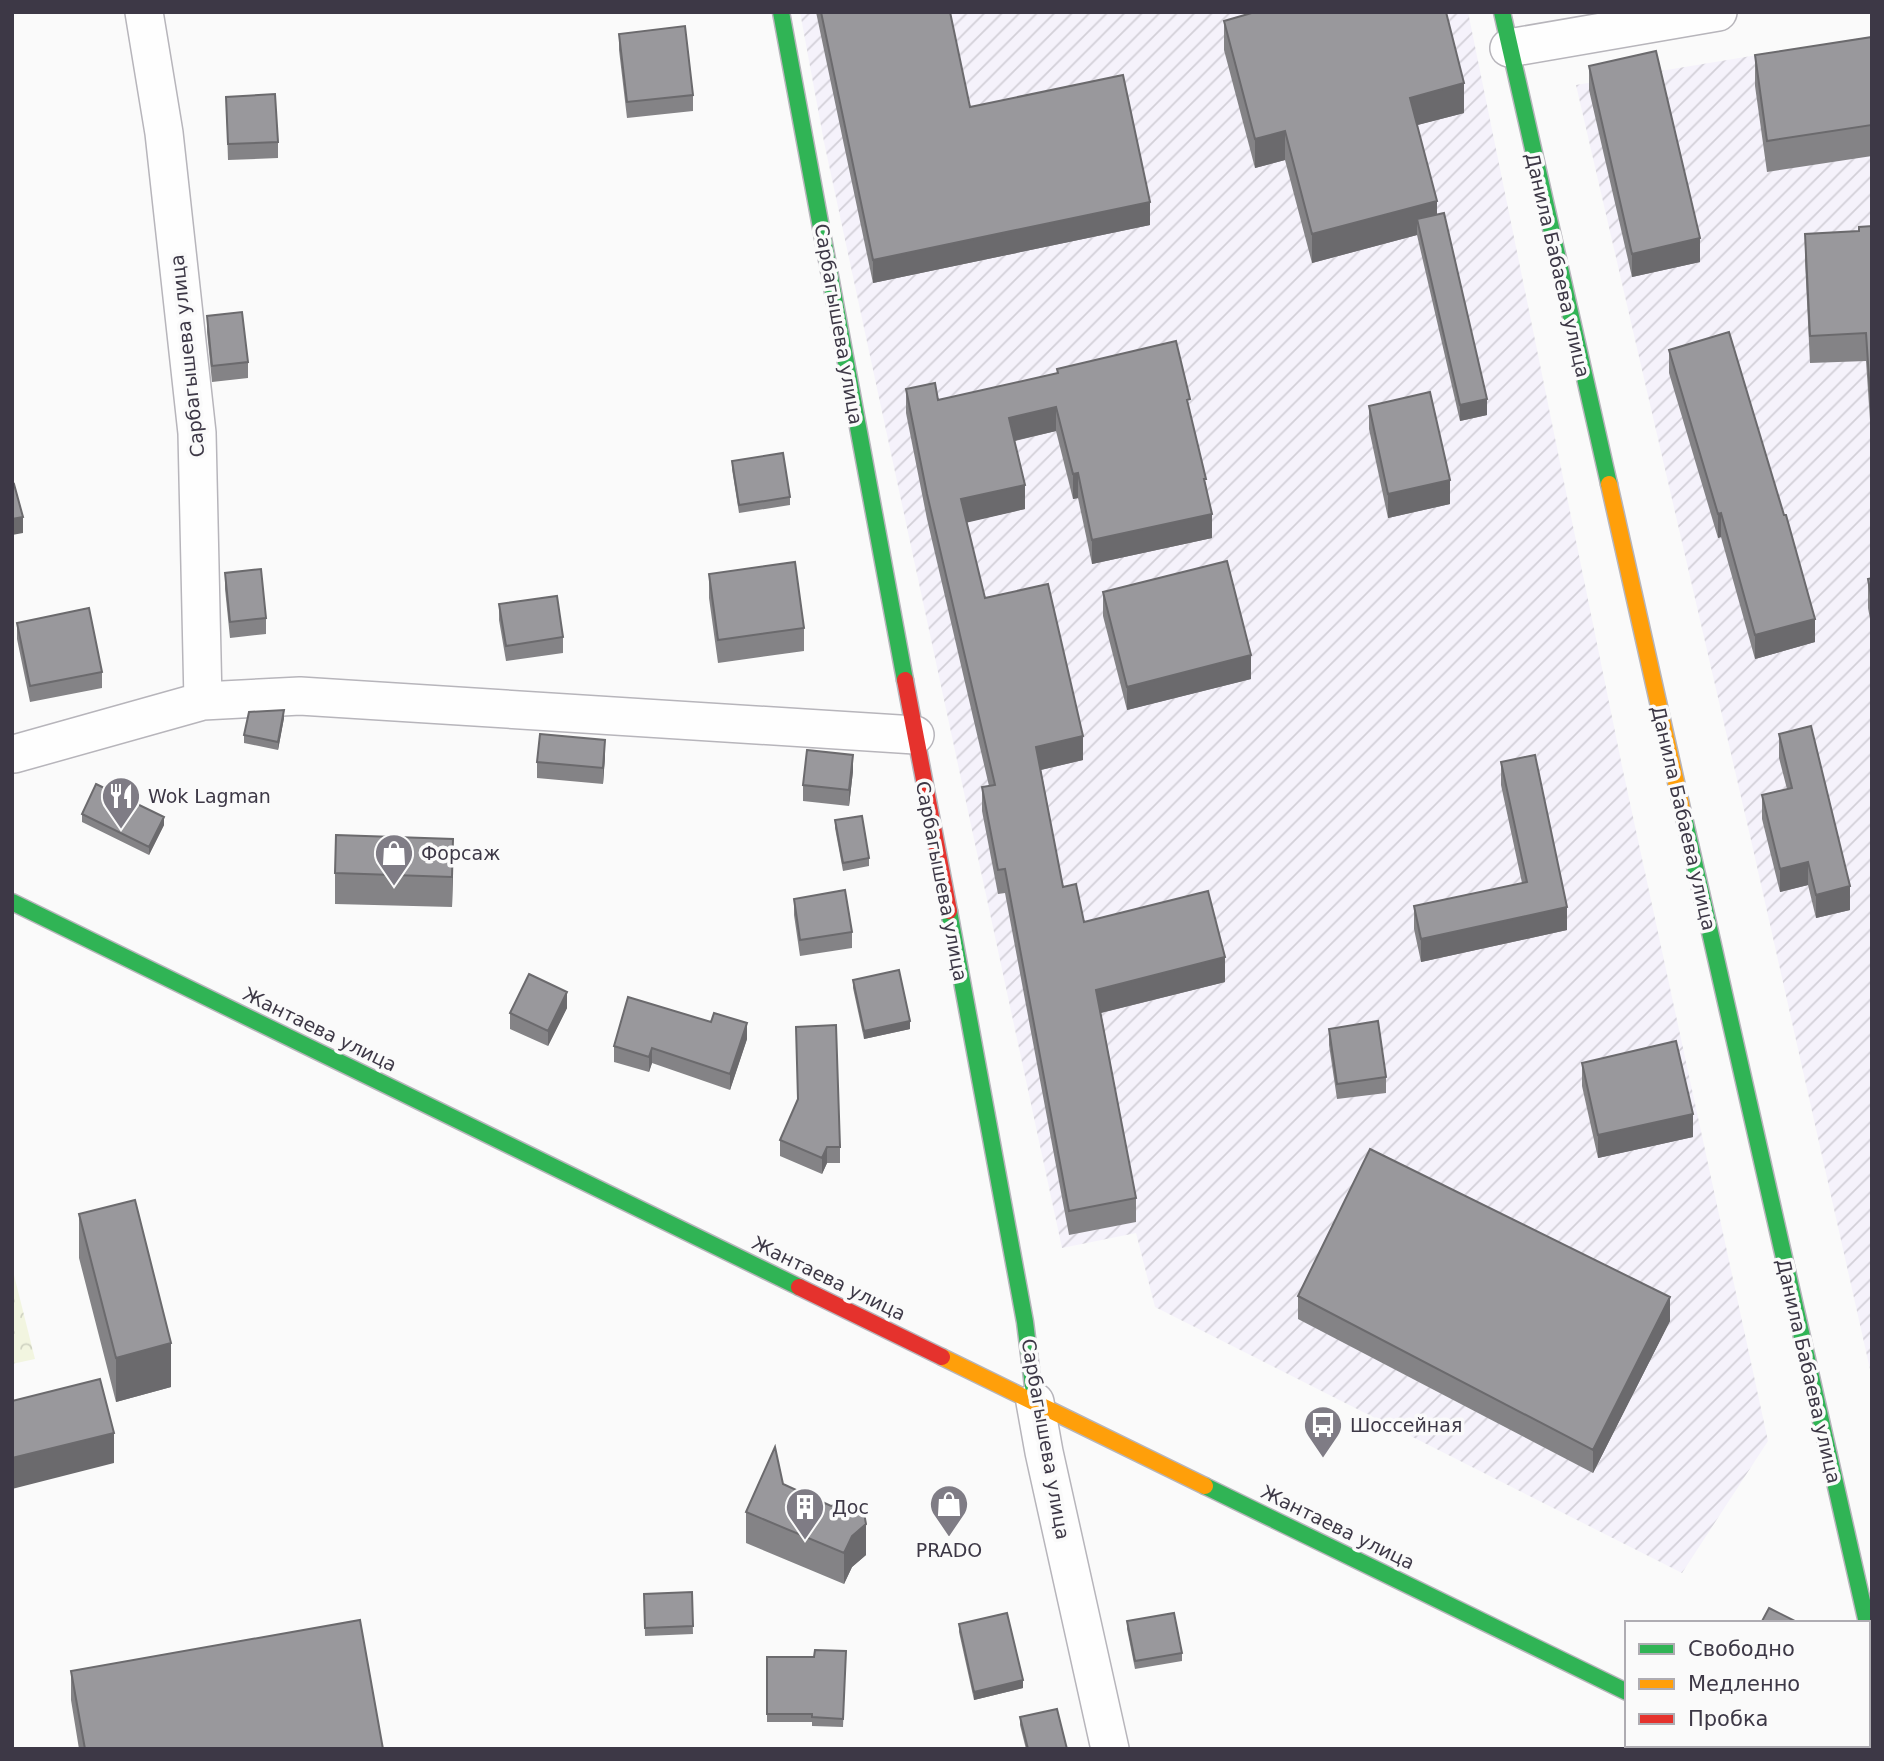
<svg xmlns="http://www.w3.org/2000/svg" width="1884" height="1761" viewBox="0 0 1884 1761" font-family="'DejaVu Sans',sans-serif">
  <defs>
    <pattern id="industrial-furrows" width="10" height="10" patternUnits="userSpaceOnUse" patternTransform="scale(1.75)"><rect width="10" height="10" fill="#f5f2fb"/><path d="M-1 1l2-2M0 10L10 0M9 11l2-2" fill="none" stroke="#d3d0d8"/></pattern>
    <pattern id="park-crowns" width="20" height="18" patternUnits="userSpaceOnUse" patternTransform="scale(1.75)"><rect width="20" height="18" fill="#f2f5e0"/><path d="M2 6a3 3 0 1 1 6 0M12 15a3 3 0 1 1 6 0" fill="none" stroke="#d0d3c2"/></pattern>
  </defs>
  <rect width="100%" height="100%" fill="#fafafa"/>
  <!-- industrial -->
  <path fill="url(#industrial-furrows)" d="M800,12H1468L1622,766L1768,1441L1682,1573L1155,1307L1136,1233L1062,1248L824,142Z
    M1872,36V1378L1751,840L1576,85Z"/>
  <!-- park -->
  <path fill="url(#park-crowns)" d="M12,1267L35,1359L12,1364Z"/>
  <g fill="none" stroke-linecap="round" stroke-linejoin="round">
    <!-- street casing -->
    <g stroke="#b7b5bb" stroke-width="40">
      <path id="street" d="M144,12L164,133L197,433L203,701
        M1509,48L1718,12
        M14,754L203,701L300,696L915,735
        M1035,1402L1044,1452L1110,1749"/>
    </g>
    <!-- fast casing -->
    <g stroke="#b7b5bb" stroke-width="19">
      <path id="fast" d="M781,12L905,680
        M1502,12L1609,484
        M1683,813L1867,1623
        M12,902L799,1287
        M949,911L1025,1322L1035,1402
        M1205,1486L1627,1692
        M1735,1745L1742,1749"/>
    </g>
    <!-- slow casing -->
    <g stroke="#b7b5bb" stroke-width="19">
      <path id="slow" d="M1609,484L1683,813
        M942,1357L1205,1486"/>
    </g>
    <!-- jam casing -->
    <g stroke="#b7b5bb" stroke-width="19">
      <path id="jam" d="M905,680L949,911
        M799,1287L942,1357"/>
    </g>
    <!-- street -->
    <use href="#street" stroke="#fefefe" stroke-width="37"/>
    <!-- fast -->
    <use href="#fast" stroke="#30b455" stroke-width="16"/>
    <!-- slow -->
    <use href="#slow" stroke="#ff9f0a" stroke-width="16"/>
    <!-- jam -->
    <use href="#jam" stroke="#e5322d" stroke-width="16"/>
  </g>
  <!-- wall -->
  <path fill="#848386" d="M816,12H950L970,107L1150,225L873,283Z
    M1224,21L1464,113L1417,125L1437,215L1487,415L1460,421L1417,235L1312,263L1285,160L1255,168L1224,50Z
    M619,34L693,95V111L627,118L619,50Z
    M1872,37V156L1767,172L1755,86V55Z
    M1589,66L1700,262L1632,277L1589,90Z
    M226,97L278,142V158L228,160Z
    M1872,226V450L1866,361L1810,363L1805,261V234L1859,231Z
    M207,316L248,362V378L212,382L207,332Z
    M1669,350L1815,642L1755,659L1721,537L1718,538L1669,373Z
    M1057,369L1190,413L1206,486L1212,538L1092,564L1078,498L1073,499L1056,431L1015,441L1025,509L967,522L985,598L1083,760L1041,770L1063,887L1084,922L1225,982L1101,1013L1136,1198V1222L1069,1235L1005,893L998,894L982,811V787L989,786L927,519L906,413V389L938,400L1057,374Z
    M1369,406L1450,504L1388,518L1369,429Z
    M732,461L790,497V505L739,513L732,469Z
    M225,573L266,618V634L230,638L225,589Z
    M709,574L804,628V651L718,663L709,598Z
    M1872,578V630L1868,608V579Z
    M1103,592L1251,679L1127,710L1103,616Z
    M499,604L563,637V653L506,661L499,620Z
    M17,623L102,672V688L30,702L17,639Z
    M284,718L278,750L244,743V735Z
    M1779,734L1850,910L1816,918L1808,885L1780,892L1762,819V795L1787,789L1779,758Z
    M605,756L603,784L537,778V762Z
    M1501,762L1567,930L1421,962L1414,929V906L1522,883L1501,785Z
    M853,771L849,806L803,801V785Z
    M82,814L164,825L149,855L82,822Z
    M835,820L869,858V866L843,871L835,828Z
    M453,870L452,907L335,904V873Z
    M794,899L852,932V948L800,956L794,915Z
    M853,980L910,1029L864,1039L853,988Z
    M567,1008L548,1046L510,1029V1013Z
    M1329,1029L1386,1077V1093L1337,1099L1329,1045Z
    M747,1039L730,1090L652,1063L649,1072L614,1062V1046Z
    M1582,1063L1693,1137L1598,1158L1582,1086Z
    M780,1140L840,1147V1163H827L822,1174L780,1156Z
    M79,1214L171,1387L116,1402L79,1258Z
    M1298,1296L1670,1321L1593,1473L1298,1319Z
    M783,1484L831,1506L866,1555L852,1567L844,1584L746,1543V1512Z
    M692,1592L693,1634L645,1636L644,1594Z
    M1127,1621L1182,1653V1661L1135,1669L1127,1629Z
    M959,1624L1023,1688L974,1700L959,1632Z
    M846,1651L843,1727L812,1726V1722H767V1657H814Z
    M71,1671L383,1749H79L71,1700Z
    M1020,1717L1067,1749H1026L1020,1725Z"/>
  <!-- shaded-wall -->
  <path fill="#6b6a6d" d="M1464,83V113L1410,127V98Z
    M1285,131V160L1255,168V139Z
    M1437,201V230L1417,219V235L1312,263V234Z
    M1150,202V225L873,283V260Z
    M1700,238V262L1632,277V254Z
    M1487,399V415L1460,421V405Z
    M1056,407V431L1009,442V418Z
    M1078,473V498L1073,499V474Z
    M1450,480V504L1388,518V494Z
    M1025,485V509L961,524V499Z
    M1721,513V537L1718,538V514Z
    M1212,514V538L1092,564V540Z
    M23,517V533L12,535V519Z
    M1815,619V642L1755,659V635Z
    M1251,655V679L1127,710V687Z
    M284,710V718L278,750V742Z
    M1083,736V760L1036,771V747Z
    M605,740V756L603,784V768Z
    M853,755V771L849,806V790Z
    M164,817V825L149,855V847Z
    M453,839V870L452,907V877Z
    M1808,862V885L1780,892V869Z
    M1850,886V910L1816,918V895Z
    M1567,907V930L1421,962V939Z
    M1225,957V982L1096,1014V990Z
    M567,992V1008L548,1046V1031Z
    M910,1021V1029L864,1039V1031Z
    M747,1023V1039L730,1090V1074Z
    M652,1048V1063L649,1072V1057Z
    M1693,1114V1137L1598,1158V1135Z
    M827,1147V1163L822,1174V1158Z
    M1670,1297V1321L1593,1473V1450Z
    M171,1343V1387L116,1402V1358Z
    M114,1433V1463L12,1489V1458Z
    M866,1524V1555L852,1567L844,1584V1553L852,1536Z
    M1023,1680V1688L974,1700V1692Z"/>
  <!-- building -->
  <path fill="#99989c" stroke="#6b6a6d" stroke-width="2" d="M821,12H950L970,107L1123,75L1150,202L873,260Z
    M1255,12H1446L1464,83L1410,98L1437,201L1312,234L1285,131L1255,139L1224,21Z
    M685,26L693,95L627,102L619,34Z
    M1872,37V125L1767,141L1755,55Z
    M1656,51L1700,238L1632,254L1589,66Z
    M275,94L278,142L228,144L226,97Z
    M1444,213L1487,399L1460,405L1417,219Z
    M1872,226V423L1866,333L1810,336L1805,234L1859,231V227Z
    M242,312L248,362L212,366L207,316Z
    M1729,332L1784,515H1786L1815,619L1755,635L1721,513L1718,514L1669,350Z
    M1176,341L1190,399L1187,400L1206,479H1204L1212,514L1092,540L1078,473L1073,474L1056,407L1009,418L1025,485L961,499L985,598L1048,584L1083,736L1036,747L1063,887L1076,884L1084,922L1208,891L1225,957L1096,990L1136,1198L1069,1211L1005,869L998,870L982,787L995,785L927,494L906,389L935,383L938,400L1058,373L1057,369Z
    M1430,392L1450,480L1388,494L1369,406Z
    M783,453L790,497L739,505L732,461Z
    M14,484L23,517L12,519V485Z
    M1227,561L1251,655L1127,687L1103,592Z
    M795,562L804,628L718,640L709,574Z
    M261,569L266,618L230,622L225,573Z
    M1872,578V601L1868,579Z
    M557,596L563,637L506,646L499,604Z
    M89,608L102,672L30,686L17,623Z
    M284,710L278,742L244,735L249,712Z
    M1811,726L1850,886L1816,895L1808,862L1780,869L1762,795L1792,788L1779,734Z
    M540,734L605,740L603,768L537,762Z
    M807,750L853,755L849,790L803,785Z
    M1535,755L1567,907L1421,939L1414,906L1527,882L1501,762Z
    M96,784L164,817L149,847L82,814Z
    M862,816L869,858L843,863L835,820Z
    M336,835L453,839L452,877L335,873Z
    M845,890L852,932L800,940L794,899Z
    M899,970L910,1021L864,1031L853,980Z
    M529,974L567,992L548,1031L510,1013Z
    M628,997L711,1022L714,1013L747,1023L730,1074L652,1048L649,1057L614,1046Z
    M1378,1021L1386,1077L1337,1084L1329,1029Z
    M836,1025L840,1147H827L822,1158L780,1140L798,1099L796,1027Z
    M1676,1041L1693,1114L1598,1135L1582,1063Z
    M1370,1149L1670,1297L1593,1450L1298,1296Z
    M135,1200L171,1343L116,1358L79,1214Z
    M100,1379L114,1433L12,1458V1401Z
    M775,1447L783,1484L831,1506L853,1501L863,1507L866,1524L852,1536L844,1553L746,1512Z
    M692,1592L693,1626L645,1628L644,1594Z
    M1769,1608L1797,1622L1796,1623H1761Z
    M1007,1613L1023,1680L974,1692L959,1624Z
    M1174,1613L1182,1653L1135,1661L1127,1621Z
    M360,1620L383,1749H85L71,1671Z
    M815,1650L846,1651L843,1719L812,1717V1714H767V1657H814Z
    M1057,1709L1067,1749H1028L1020,1717Z
    M1634,1745H1655L1662,1749H1632Z"/>
  <!-- icons -->
  <defs>
    <g id="restaurant-pin" transform="scale(2.0125)"><path d="M0 17L-7.5 6A9.5 9.5 0 1 1 7.5 6Z" fill="#7f7c85" stroke="#fafafa"/><path d="M-5-6h1v4h1v-4h1v4h1v-4h1v5L-1.5 .5V6h-2V.5L-5-1ZM5-6V6H3V1.5H1.5Q1.5-4 5-6Z" fill="#fff"/></g>
    <g id="shop-pin" transform="scale(2.0125)"><path d="M0 17L-7.5 6A9.5 9.5 0 1 1 7.5 6Z" fill="#7f7c85" stroke="#fafafa"/><path d="M-5-2.5h2.3a2.7 3.5 0 0 1 5.4 0H5L5.5 6h-11ZM-1.5-2.5h3a1.5 2.3 0 0 0-3 0Z" fill="#fff"/></g>
    <g id="bus-pin" transform="scale(2.0125)"><path d="M0 17L-7.5 6A9.5 9.5 0 1 1 7.5 6Z" fill="#7f7c85" stroke="#fafafa"/><path d="M-5-6H5V4H4V6H2V4H-2V6H-4V4H-5ZM-3.5-4V0h7V-4ZM-3.5 1.2v1.5H-2V1.2ZM2 1.2v1.5H3.5V1.2Z" fill="#fff"/></g>
    <g id="building-pin" transform="scale(2.0125)"><path d="M0 17L-7.5 6A9.5 9.5 0 1 1 7.5 6Z" fill="#7f7c85" stroke="#fafafa"/><path d="M-4-6H4V6H1V3H-1V6H-4ZM-2.5-4.3h1.7v1.8h-1.7ZM.8-4.3h1.7v1.8H.8ZM-2.5-1h1.7V.8h-1.7ZM.8-1h1.7V.8H.8Z" fill="#fff"/></g>
  </defs>
  <g fill-rule="evenodd">
    <use href="#restaurant-pin" x="121" y="796"/>
    <use href="#shop-pin" x="394" y="853"/>
    <use href="#bus-pin" x="1323" y="1425"/>
    <use href="#shop-pin" x="949" y="1504"/>
    <use href="#building-pin" x="805" y="1507"/>
  </g>
  <g text-anchor="middle" dominant-baseline="central" stroke-width="7" stroke-linejoin="round" paint-order="stroke">
    <!-- street labels -->
    <g font-size="19" fill="#3d3846" stroke="#fafafa">
      <text transform="translate(1558 265) rotate(77)">Данила Бабаева улица</text>
      <text transform="translate(839 324) rotate(80)">Сарбагышева улица</text>
      <text transform="translate(187 356) rotate(-96)">Сарбагышева улица</text>
      <text transform="translate(1684 818) rotate(77)">Данила Бабаева улица</text>
      <text transform="translate(942 881) rotate(79)">Сарбагышева улица</text>
      <text transform="translate(320 1029) rotate(26)">Жантаева улица</text>
      <text transform="translate(829 1278) rotate(26)">Жантаева улица</text>
      <text transform="translate(1809 1371) rotate(77)">Данила Бабаева улица</text>
      <text transform="translate(1046 1439) rotate(80)">Сарбагышева улица</text>
      <text transform="translate(1338 1527) rotate(26)">Жантаева улица</text>
    </g>
    <!-- poi labels -->
    <g font-size="19" fill="#3d3846" stroke="#fafafa" text-anchor="start">
      <text x="148" y="796">Wok Lagman</text>
      <text x="421" y="853">Форсаж</text>
      <text x="1350" y="1425">Шоссейная</text>
      <text x="832" y="1507">Дос</text>
      <text x="949" y="1550" text-anchor="middle">PRADO</text>
    </g>
  </g>
  <!-- border -->
  <rect width="1884" height="1761" fill="none" stroke="#3d3846" stroke-width="28"/>
  <!-- legend -->
  <rect x="1625" y="1621" width="245" height="126" fill="#fafafa" stroke="#aeacb2" stroke-width="2"/>
  <rect x="1639" y="1644" width="35" height="10" fill="#30b455" stroke="#aeacb2" stroke-width="2"/>
  <text x="1688" y="1656" font-size="21" fill="#3d3846">Свободно</text>
  <rect x="1639" y="1679" width="35" height="10" fill="#ff9f0a" stroke="#aeacb2" stroke-width="2"/>
  <text x="1688" y="1691" font-size="21" fill="#3d3846">Медленно</text>
  <rect x="1639" y="1714" width="35" height="10" fill="#e5322d" stroke="#aeacb2" stroke-width="2"/>
  <text x="1688" y="1726" font-size="21" fill="#3d3846">Пробка</text>
</svg>
